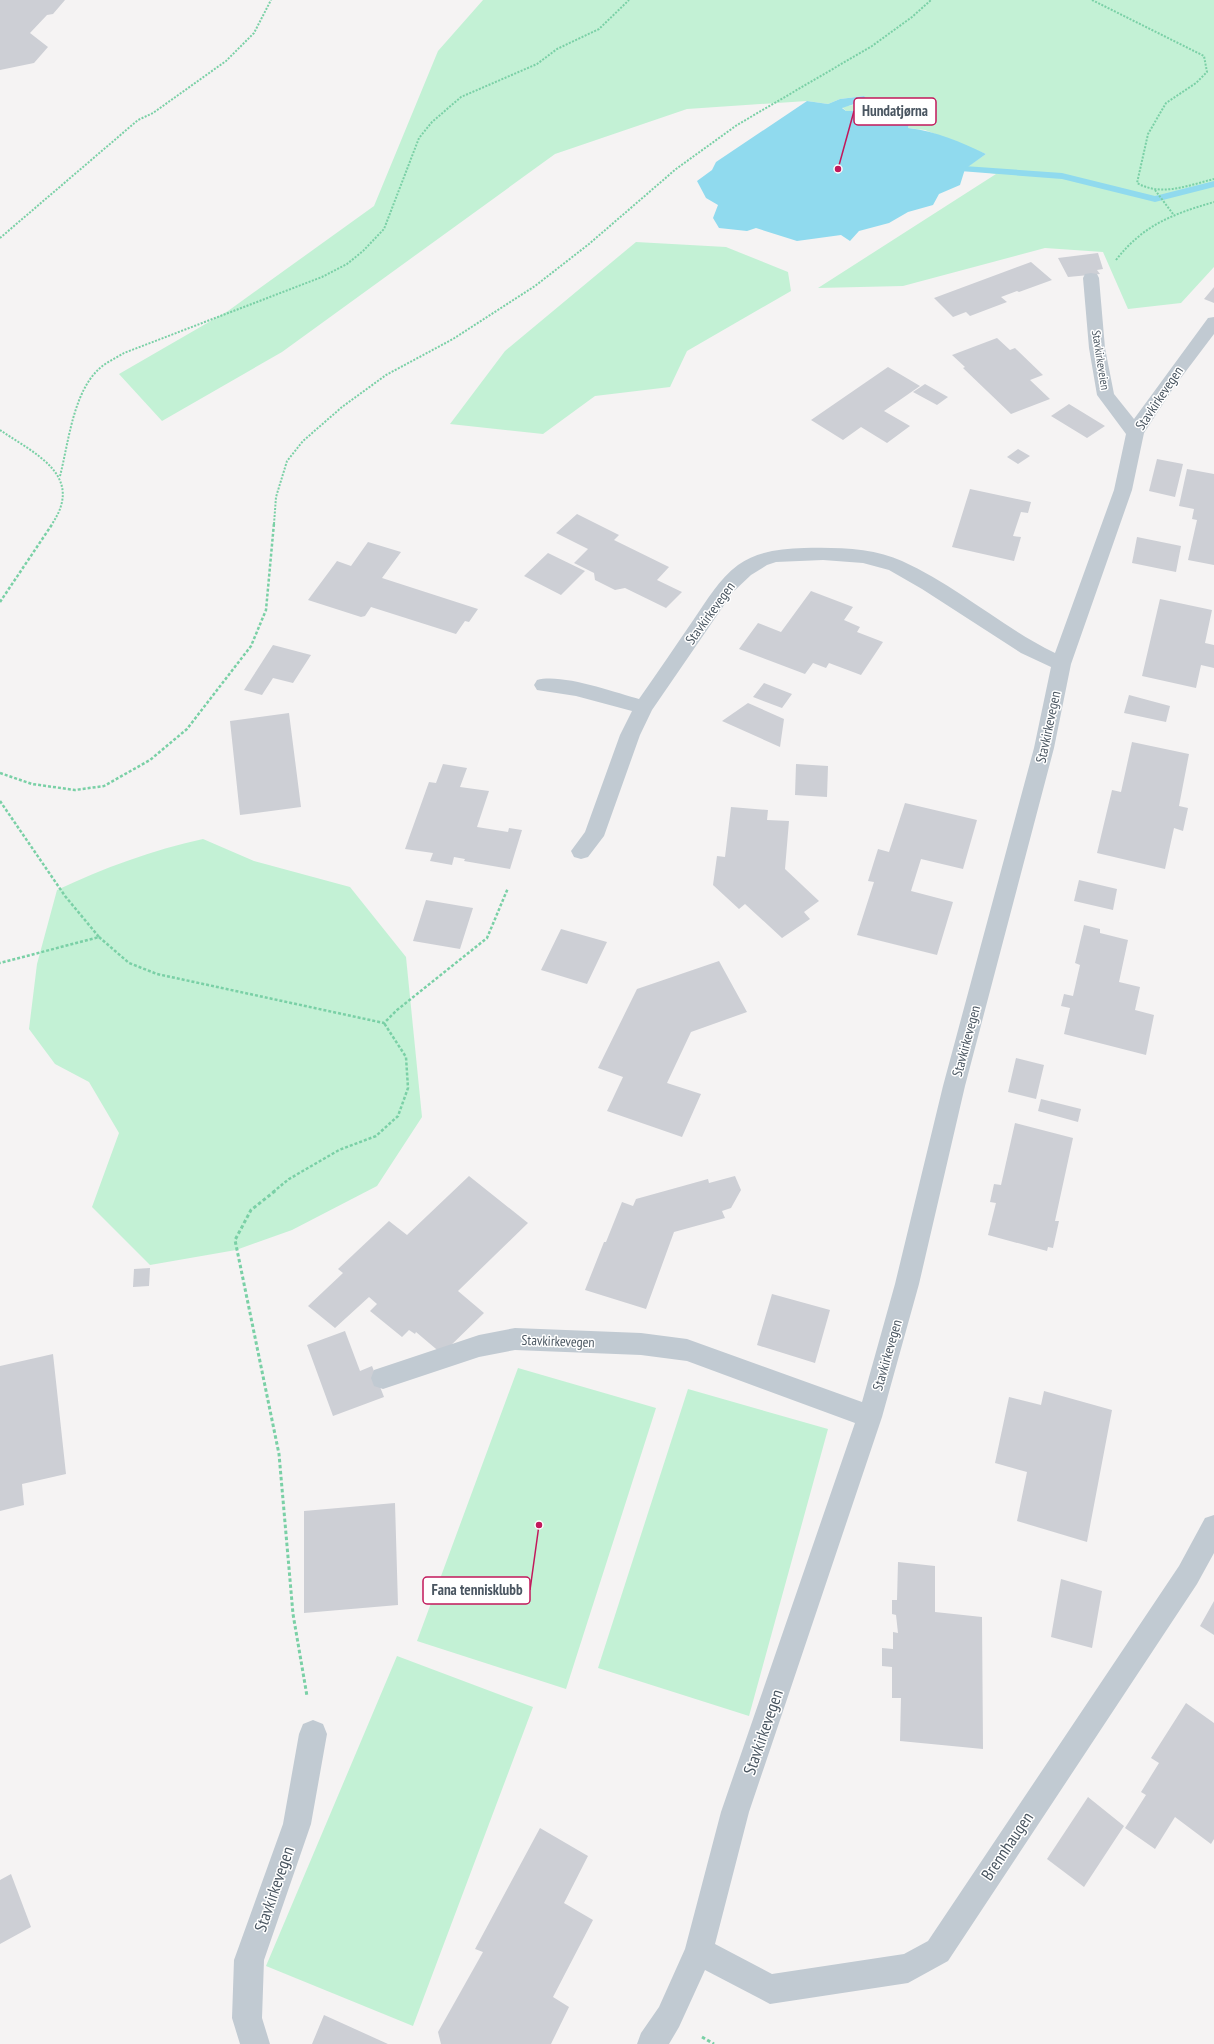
<svg xmlns="http://www.w3.org/2000/svg" width="1214" height="2044" viewBox="0 0 1214 2044" font-family="'PT Sans Narrow',sans-serif">
  <rect width="100%" height="100%" fill="#f5f3f3"/>
  <!-- green -->
  <path fill="#c3f1d5" d="M483,0H1214V267L1181,303L1128,309L1103,252L1045,248L903,286L818,288L996,174L964,169L986,154L925,130L908,128L910,120L915,113L873,110L846,111L842,107L859,104L867,100L863,96L840,99L828,104L807,101L687,109L555,154L282,352L162,421L119,374L228,311L374,206L438,51Z
    M636,242L726,247L788,272L791,291L687,351L670,387L595,396L543,434L450,424L505,351Z
    M203,839L254,861L350,887L406,957L422,1117L377,1186L292,1230L236,1250L150,1265L92,1207L119,1133L89,1082L55,1064L29,1029L37,964L57,890C104,868 152,850 203,839Z
    M518,1368L656,1408L566,1689L417,1641Z
    M688,1389L828,1429L749,1716L598,1668Z
    M397,1656L533,1707L413,2026L266,1966Z"/>
  <!-- water -->
  <path fill="#90daee" d="M864,96L867,100L842,108L846,111L873,110L915,113L920,117L910,120L908,128C937,131 960,142 986,154L965,169L960,185L939,194L933,205L908,212L889,223L859,231L850,241L841,235L797,241L756,228L747,231L719,228L713,218L718,205L706,198L697,181L712,170L716,162L807,101L828,104L840,99Z"/>
  <g fill="none" stroke-linecap="round" stroke-linejoin="round">
    <!-- stream -->
    <path fill="#90daee" fill-rule="evenodd" d="M964,166L1062,173L1155,196L1214,181V187L1155,202L1062,179L960,171L959,169L960,167Z"/>
  </g>
  <!-- building -->
  <path fill="#cdcfd5" d="M0,0H65L53,14L47,15L30,33L48,47L34,63L0,70Z
    M1098,253L1103,269L1097,270L1100,274L1068,277L1058,258Z
    M1031,262L1052,280L1019,292L1017,291L1001,297L1007,302L970,316L966,312L953,317L934,298Z
    M1214,287V303L1204,299Z
    M997,338L1010,350L1015,348L1043,375L1030,380L1050,399L1011,414L963,368L965,367L952,355Z
    M888,367L920,386L884,411L910,426L887,443L861,427L843,440L811,420Z
    M925,384L948,397L937,405L913,392Z
    M1069,404L1105,426L1087,438L1051,416Z
    M1018,449L1030,456L1018,464L1007,457Z
    M1157,459L1183,464L1175,497L1149,491Z
    M1187,469L1214,474V565L1188,560L1197,520L1192,519L1194,509L1179,506Z
    M970,489L1031,502L1028,513L1021,512L1013,536L1021,537L1014,561L952,547Z
    M577,514L619,535L614,540L669,567L657,580L682,592L666,608L625,588L615,590L595,580L594,573L574,563L588,549L556,533Z
    M1137,537L1181,546L1176,572L1132,563Z
    M368,542L401,552L382,578L478,609L469,622L465,621L456,634L371,607L365,616L361,617L308,600L337,561L351,566Z
    M548,553L585,571L561,595L524,576Z
    M811,591L853,607L844,620L860,627L857,632L883,642L861,675L829,663L826,668L813,663L805,674L739,649L758,623L781,632Z
    M1160,599L1212,610L1205,643L1214,645V668L1201,665L1196,688L1142,676Z
    M273,645L311,655L293,683L273,678L262,695L244,690Z
    M764,683L792,694L782,708L753,697Z
    M1129,695L1170,706L1166,722L1124,713Z
    M748,703L784,719L780,747L722,721Z
    M289,713L301,807L240,815L230,721Z
    M1132,742L1189,754L1179,806L1188,808L1183,831L1174,828L1165,869L1097,853L1112,790L1121,792Z
    M443,764L467,768L460,787L489,791L477,827L508,832L509,828L522,830L510,869L464,861L465,859L454,857L452,865L430,861L433,853L405,849L429,782L436,783Z
    M796,764L828,766L827,797L795,795Z
    M905,803L977,820L963,869L921,859L911,891L953,902L937,955L857,935L874,882L868,881L878,849L889,852Z
    M731,807L768,810L767,820L789,821L785,869L819,901L804,912L810,919L782,938L745,904L739,909L713,885L717,856L725,857Z
    M1079,880L1117,889L1113,910L1074,901Z
    M426,900L473,908L460,949L413,941Z
    M1084,925L1100,929V933L1128,940L1119,982L1140,987L1135,1010L1154,1015L1146,1055L1064,1034L1070,1008L1061,1006L1064,994L1073,996L1080,965L1075,963Z
    M561,929L607,942L587,984L541,970Z
    M719,961L747,1012L691,1032L667,1083L701,1094L682,1137L607,1111L623,1077L598,1068L637,989Z
    M1016,1058L1044,1065L1036,1099L1008,1092Z
    M1041,1099L1081,1109L1078,1122L1038,1111Z
    M1015,1123L1073,1138L1055,1221H1059L1053,1248L1048,1247L1047,1251L988,1235L996,1203L990,1202L994,1184L1001,1185Z
    M469,1176L528,1223L458,1291L484,1313L442,1354L416,1332L415,1334L409,1330L402,1337L370,1311L377,1304L369,1297L335,1328L308,1306L343,1273L338,1269L389,1221L407,1235Z
    M735,1176L741,1190L731,1208L722,1211L725,1218L674,1232L646,1309L585,1290L604,1242H606L622,1202L633,1206L636,1199L708,1179L709,1183Z
    M150,1268L149,1286L133,1287L134,1269Z
    M772,1294L830,1310L815,1363L757,1345Z
    M345,1331L360,1371L372,1366L384,1397L333,1416L307,1345Z
    M53,1354L66,1474L22,1484L24,1505L0,1511V1366Z
    M1044,1391L1112,1410L1087,1542L1017,1521L1027,1472L995,1463L1009,1397L1041,1405Z
    M395,1503L398,1605L304,1613V1511Z
    M898,1562L935,1566V1612L982,1617L983,1749L900,1741L901,1698H892V1667L882,1666V1648L893,1649V1632L898,1633L896,1615L892,1614V1600H897Z
    M1061,1579L1102,1591L1092,1648L1051,1637Z
    M1214,1601V1635L1200,1626Z
    M1186,1703L1214,1723V1839L1211,1844L1175,1817L1155,1849L1125,1828L1146,1795L1141,1792L1159,1763L1151,1758Z
    M1088,1797L1124,1826L1084,1887L1047,1859Z
    M540,1828L588,1856L564,1903L593,1920L553,1997L569,2007L551,2044H441L438,2032L483,1952L475,1949Z
    M11,1874L31,1927L0,1944V1880Z
    M324,2015L388,2044H312Z"/>
  <g fill="none" stroke-linecap="round" stroke-linejoin="round">
    <!-- path-far2 -->
    <path stroke="#7ad0a6" stroke-width="2" stroke-dasharray="2 1.5" stroke-linecap="butt" d="M1092,0L1204,56L1207,72L1196,83L1166,103L1148,134L1137,183C1162,197 1189,185 1214,179
      M1155,190L1173,214
      M0,238L138,120L153,113L226,61L254,33L271,0
      M1116,260C1143,225 1173,214 1214,202
      M0,430C35,454 85,475 52,524
      M60,476C69,441 73,392 100,368C107,362 116,358 124,353L322,277L347,264L363,251L384,229L419,138L432,122L461,97L537,64L557,49L599,29L629,0
      M274,524L276,497L287,461L303,441L342,407L386,375L453,339L535,286L589,244L676,169L737,125L872,46L912,17L931,0"/>
    <!-- path-far1 -->
    <path stroke="#7ad0a6" stroke-width="2.5" stroke-dasharray="3 2" stroke-linecap="butt" d="M0,602L53,523
      M0,773L32,784L75,790L104,786L150,760L187,729L251,646L266,610L274,523
      M0,801L65,896L99,937L0,963
      M99,937L129,963L157,974L384,1023L397,1010L487,938L508,888
      M273,1192L289,1179L339,1150L376,1136L398,1116L408,1088L406,1057L384,1023"/>
    <!-- path -->
    <path stroke="#7ad0a6" stroke-width="3" stroke-dasharray="3.5 2.5" stroke-linecap="butt" d="M275,1191L251,1210L235,1240L279,1454L293,1614L307,1696
      M702,2037L714,2044"/>
    <!-- street -->
    <path fill="#c1cad2" fill-rule="evenodd" d="M1091,273L1097,274L1099,278L1105,348L1114,394L1134,419L1208,318L1214,317V334L1174,387L1144,433L1132,490L1071,664L1054,748L965,1086L919,1284L882,1417L749,1812L715,1944L772,1974L904,1954L928,1941L1179,1566L1205,1518L1214,1515V1553L1197,1584L948,1961L908,1983L770,2004L705,1970L679,2027L669,2044H637L641,2033L659,2007L685,1949L721,1812L855,1423L687,1361L641,1355L515,1350L479,1357L383,1389L374,1386L371,1378L374,1370L479,1335L515,1328L641,1333L687,1339L862,1402L895,1284L943,1086L1034,748L1051,667L1021,653L922,589L889,570L863,563L823,560L776,562L767,565L751,575L733,592L652,710L640,735L604,836L588,857L581,859L574,857L571,851L585,832L620,735L632,711L576,696L537,690L534,685L537,680C561,673 614,692 639,699C658,672 676,645 694,619C707,600 719,579 738,565C758,551 780,549 804,548C834,547 875,548 902,561C957,586 1002,627 1055,653L1114,490L1126,434L1097,395L1089,348L1083,278L1085,274Z
      M313,1720L323,1724L327,1734L311,1824L264,1960L262,2018L270,2044H240L232,2018L234,1960L283,1824L299,1734L303,1724Z"/>
  </g>
  <g text-anchor="middle" dominant-baseline="central" stroke-width="3" stroke-linejoin="round" paint-order="stroke">
    <!-- far-street labels -->
    <g font-size="12" fill="#4a5661" stroke="#fff">
      <text transform="translate(1101 360) rotate(81)">Stavkirkeveien</text>
    </g>
    <!-- street labels -->
    <g font-size="14" fill="#4a5661" stroke="#fff">
      <text transform="translate(1159 398) rotate(-56)">Stavkirkevegen</text>
      <text transform="translate(710 613) rotate(-54)">Stavkirkevegen</text>
      <text transform="translate(1048 727) rotate(-78)">Stavkirkevegen</text>
      <text transform="translate(966 1041) rotate(-75)">Stavkirkevegen</text>
      <text transform="translate(558 1341) rotate(2)">Stavkirkevegen</text>
      <text transform="translate(887 1355) rotate(-74)">Stavkirkevegen</text>
    </g>
    <!-- near-street labels -->
    <g font-size="17" fill="#4a5661" stroke="#fff">
      <text transform="translate(763 1732) rotate(-71)">Stavkirkevegen</text>
      <text transform="translate(1007 1846) rotate(-56)">Brennhaugen</text>
      <text transform="translate(274 1889) rotate(-71)">Stavkirkevegen</text>
    </g>
  </g>
  <!-- callouts -->
  <path fill="none" stroke="#c2185b" stroke-width="1.5" d="M838 169L854 111M539 1525L530 1590"/>
  <g fill="#c2185b" stroke="#fff" stroke-width="1.5">
    <circle cx="838" cy="169" r="4"/>
    <circle cx="539" cy="1525" r="4"/>
  </g>
  <g fill="#fff" stroke="#c2185b" stroke-width="1.5">
    <rect x="854" y="98" width="82" height="27" rx="4"/>
    <rect x="423" y="1577" width="107" height="27" rx="4"/>
  </g>
  <g font-size="15" text-anchor="middle" font-weight="bold" fill="#4a5661">
    <text x="895" y="116">Hundatjørna</text>
    <text x="477" y="1595">Fana tennisklubb</text>
  </g>
</svg>
